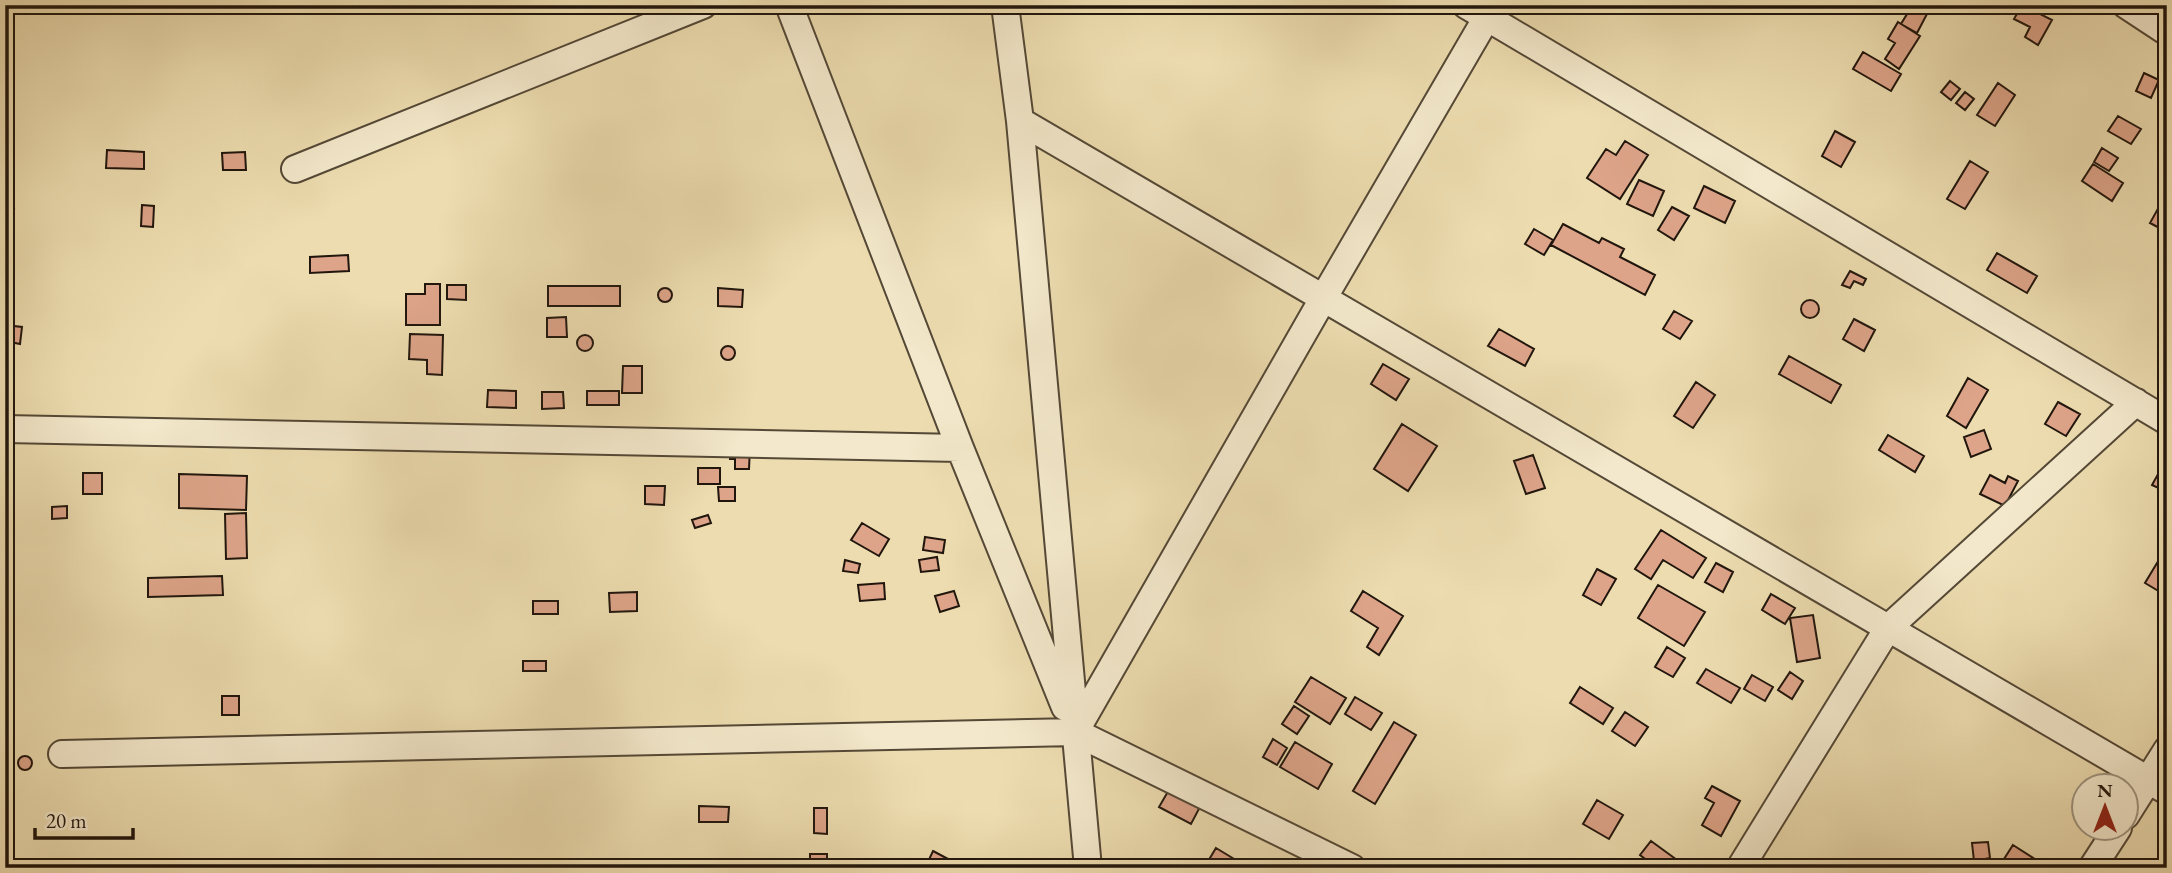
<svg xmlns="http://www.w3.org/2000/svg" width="2172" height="873" viewBox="0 0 2172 873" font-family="'EB Garamond',serif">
  <rect width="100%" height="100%" fill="#ecdcaf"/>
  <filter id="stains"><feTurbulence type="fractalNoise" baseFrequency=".00286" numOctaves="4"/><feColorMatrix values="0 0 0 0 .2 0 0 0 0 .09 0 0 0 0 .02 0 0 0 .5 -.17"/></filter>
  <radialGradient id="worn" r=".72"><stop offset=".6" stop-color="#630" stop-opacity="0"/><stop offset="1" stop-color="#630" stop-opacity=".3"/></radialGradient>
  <!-- building -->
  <path fill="#dda489" stroke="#21160d" stroke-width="2" d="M1903,5H1910L1927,14L1917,33L1901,24L1907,14L1900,10Z
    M2022,5L2052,20L2038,45L2025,37L2030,27L2014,19Z
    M1898,22L1920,36L1899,69L1885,59L1895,43L1888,39Z
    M1863,52L1901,74L1891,91L1853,69Z
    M2144,73L2159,80L2151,98L2136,91Z
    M1950,81L1960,89L1951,100L1941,92Z
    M1998,83L2015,95L1995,126L1977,115Z
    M1965,92L1974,99L1965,110L1956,103Z
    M2118,116L2141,129L2131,144L2108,131Z
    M1835,131L1855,142L1841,167L1822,156Z
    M1625,141L1648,155L1620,199L1587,178L1606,149L1616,155Z
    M2102,148L2118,158L2109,171L2094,162Z
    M107,150L144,152V169L106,168Z
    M245,152L246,170H223L222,153Z
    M1970,161L1988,172L1965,209L1947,199Z
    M2093,164L2123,183L2112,201L2082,181Z
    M1639,180L1664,191L1653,216L1627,204Z
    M1704,186L1735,201L1725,223L1694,208Z
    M142,205L154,206L153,227L141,226Z
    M2160,205L2167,209V232L2150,223Z
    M5,207L14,209L9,228L5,227Z
    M1672,207L1689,216L1674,240L1658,230Z
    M1563,224L1599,243L1602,238L1624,249L1620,257L1655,275L1645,295L1551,245Z
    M1534,229L1553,240L1544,255L1525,244Z
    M1997,253L2037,276L2027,293L1987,270Z
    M348,255L349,271L310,273V257Z
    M1850,271L1866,279L1863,285L1854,281L1850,288L1842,285Z
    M425,284H440V325H406V294H425Z
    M447,285H466V300L447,299Z
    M548,286H620V306H548Z
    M718,288L743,290L742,307L718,306Z
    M658 295a7 7 0 1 1 14 0a7 7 0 1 1-14 0Z
    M1801 309a9 9 0 1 1 18 0a9 9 0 1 1-18 0Z
    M1674,311L1692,321L1680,339L1663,329Z
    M566,317L567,337H547V318Z
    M1854,319L1875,330L1864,351L1843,339Z
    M5,325L22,327L20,344L5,341Z
    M1499,329L1534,349L1525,366L1488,346Z
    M410,334L443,335L442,375L427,374V360L409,359Z
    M577 343a8 8 0 1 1 16 0a8 8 0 1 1-16 0Z
    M721 353a7 7 0 1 1 14 0a7 7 0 1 1-14 0Z
    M1789,356L1841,385L1831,403L1779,374Z
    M1383,364L1409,379L1396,400L1371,384Z
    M623,366H642V393H622Z
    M1968,378L1988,390L1966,428L1947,416Z
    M1696,382L1715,395L1693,428L1674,416Z
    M488,390L516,391V408L487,407Z
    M587,391H619V405H587Z
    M542,392H563L564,408L542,409Z
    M2058,402L2080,414L2066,436L2045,424Z
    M1402,424L1437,446L1408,491L1374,469Z
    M1984,430L1991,449L1971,457L1964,437Z
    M1888,435L1924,456L1915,472L1879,450Z
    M731,446L750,447L749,469H735V459H730Z
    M1533,455L1545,488L1526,494L1514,461Z
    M2167,458V492L2152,485Z
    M698,468H720V484H698Z
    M83,473H102V494H83Z
    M179,474L247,476L246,510L179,508Z
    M1990,475L2005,483L2008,476L2018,481L2005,506L1980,494Z
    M645,486H665L664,505L645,504Z
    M718,487H735V501H719Z
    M67,506V518L52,519V507Z
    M246,513L247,558L226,559L225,514Z
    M708,515L711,523L695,528L692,520Z
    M862,523L889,539L879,556L851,540Z
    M1661,530L1706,558L1693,578L1663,560L1651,579L1635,569Z
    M925,537L945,540L943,553L923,550Z
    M937,557L939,570L921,572L919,560Z
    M2160,558L2167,562V596L2145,583Z
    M845,560L860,564L858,573L843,571Z
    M1716,563L1733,572L1723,592L1705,582Z
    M1597,569L1616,579L1601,605L1583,595Z
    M222,576L223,595L148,597V578Z
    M884,583L885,599L860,601L858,585Z
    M1658,585L1705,612L1684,646L1638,618Z
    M954,591L959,606L940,612L935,596Z
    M1363,591L1403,616L1379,655L1367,647L1378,628L1351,611Z
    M637,592V611L610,612L609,593Z
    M1771,594L1795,608L1785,624L1762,610Z
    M533,601H558V614H533Z
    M1813,615L1820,658L1797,662L1790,618Z
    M1667,647L1685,658L1673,677L1655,667Z
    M523,661H546V671H523Z
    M1706,669L1740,688L1731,703L1697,683Z
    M1790,672L1803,681L1792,699L1778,690Z
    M1752,675L1773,687L1765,701L1744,689Z
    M1311,677L1346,698L1330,724L1295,702Z
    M1580,687L1613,708L1603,724L1570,703Z
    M222,696H239V715H222Z
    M1355,697L1382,713L1371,730L1345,714Z
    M1294,706L1309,716L1297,734L1282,724Z
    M1625,712L1648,727L1635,746L1612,731Z
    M1394,722L1416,735L1375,804L1353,791Z
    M1273,739L1287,748L1277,765L1263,757Z
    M1295,742L1332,764L1318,789L1280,767Z
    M18 763a7 7 0 1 1 14 0a7 7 0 1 1-14 0Z
    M1712,786L1740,801L1721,836L1702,825L1714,803L1705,798Z
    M1170,788L1201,805L1191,824L1159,807Z
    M1597,800L1623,815L1609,839L1583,824Z
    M699,806L729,807L728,822H699Z
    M814,808H827V834L814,833Z
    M1651,841L1688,868H1657L1640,855Z
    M1988,842L1990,858L1974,861L1972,843Z
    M2013,845L2038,861L2033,868H2017L2004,859Z
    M1216,848L1249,868H1204Z
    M933,851L950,860L946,868H925Z
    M810,854H827V868H810Z"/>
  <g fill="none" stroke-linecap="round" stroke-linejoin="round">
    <!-- street casing -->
    <g stroke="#544836" stroke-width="30">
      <path id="street" d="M789,5L960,448L1065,707
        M1005,5L1020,121L1088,868
        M1466,5L2167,421
        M2126,5L2167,32
        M1020,121L2167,791
        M295,169L703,5
        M5,429L960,448
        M1075,732L1324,297L1494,5
        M62,754L1075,732L1352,868
        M2126,815L2167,750
        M1740,868L1888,628L2136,402
        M2092,868L2118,828"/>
    </g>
    <!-- street -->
    <use href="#street" stroke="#f3e8cb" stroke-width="26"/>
  </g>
  <!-- margin -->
  <rect width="2172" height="873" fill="none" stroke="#ecdcaf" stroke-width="28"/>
  <rect x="7" y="7" width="2158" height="859" fill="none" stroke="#21160d" stroke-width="3.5"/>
  <rect x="14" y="14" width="2144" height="845" fill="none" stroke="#21160d" stroke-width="2"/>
  <!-- north arrow -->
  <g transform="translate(2105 807)"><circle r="33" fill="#f3e8cb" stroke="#9f947f" stroke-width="2"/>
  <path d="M0-5L12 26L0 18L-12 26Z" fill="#8f2418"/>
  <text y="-10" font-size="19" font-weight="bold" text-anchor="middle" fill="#21160d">N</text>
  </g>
  <!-- scale -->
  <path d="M35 828v10h98v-10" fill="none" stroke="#21160d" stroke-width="3.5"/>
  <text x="46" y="828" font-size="21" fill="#21160d" stroke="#f3e8cb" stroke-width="5" paint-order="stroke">20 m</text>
  <rect width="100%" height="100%" filter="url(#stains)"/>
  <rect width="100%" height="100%" fill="url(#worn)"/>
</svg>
